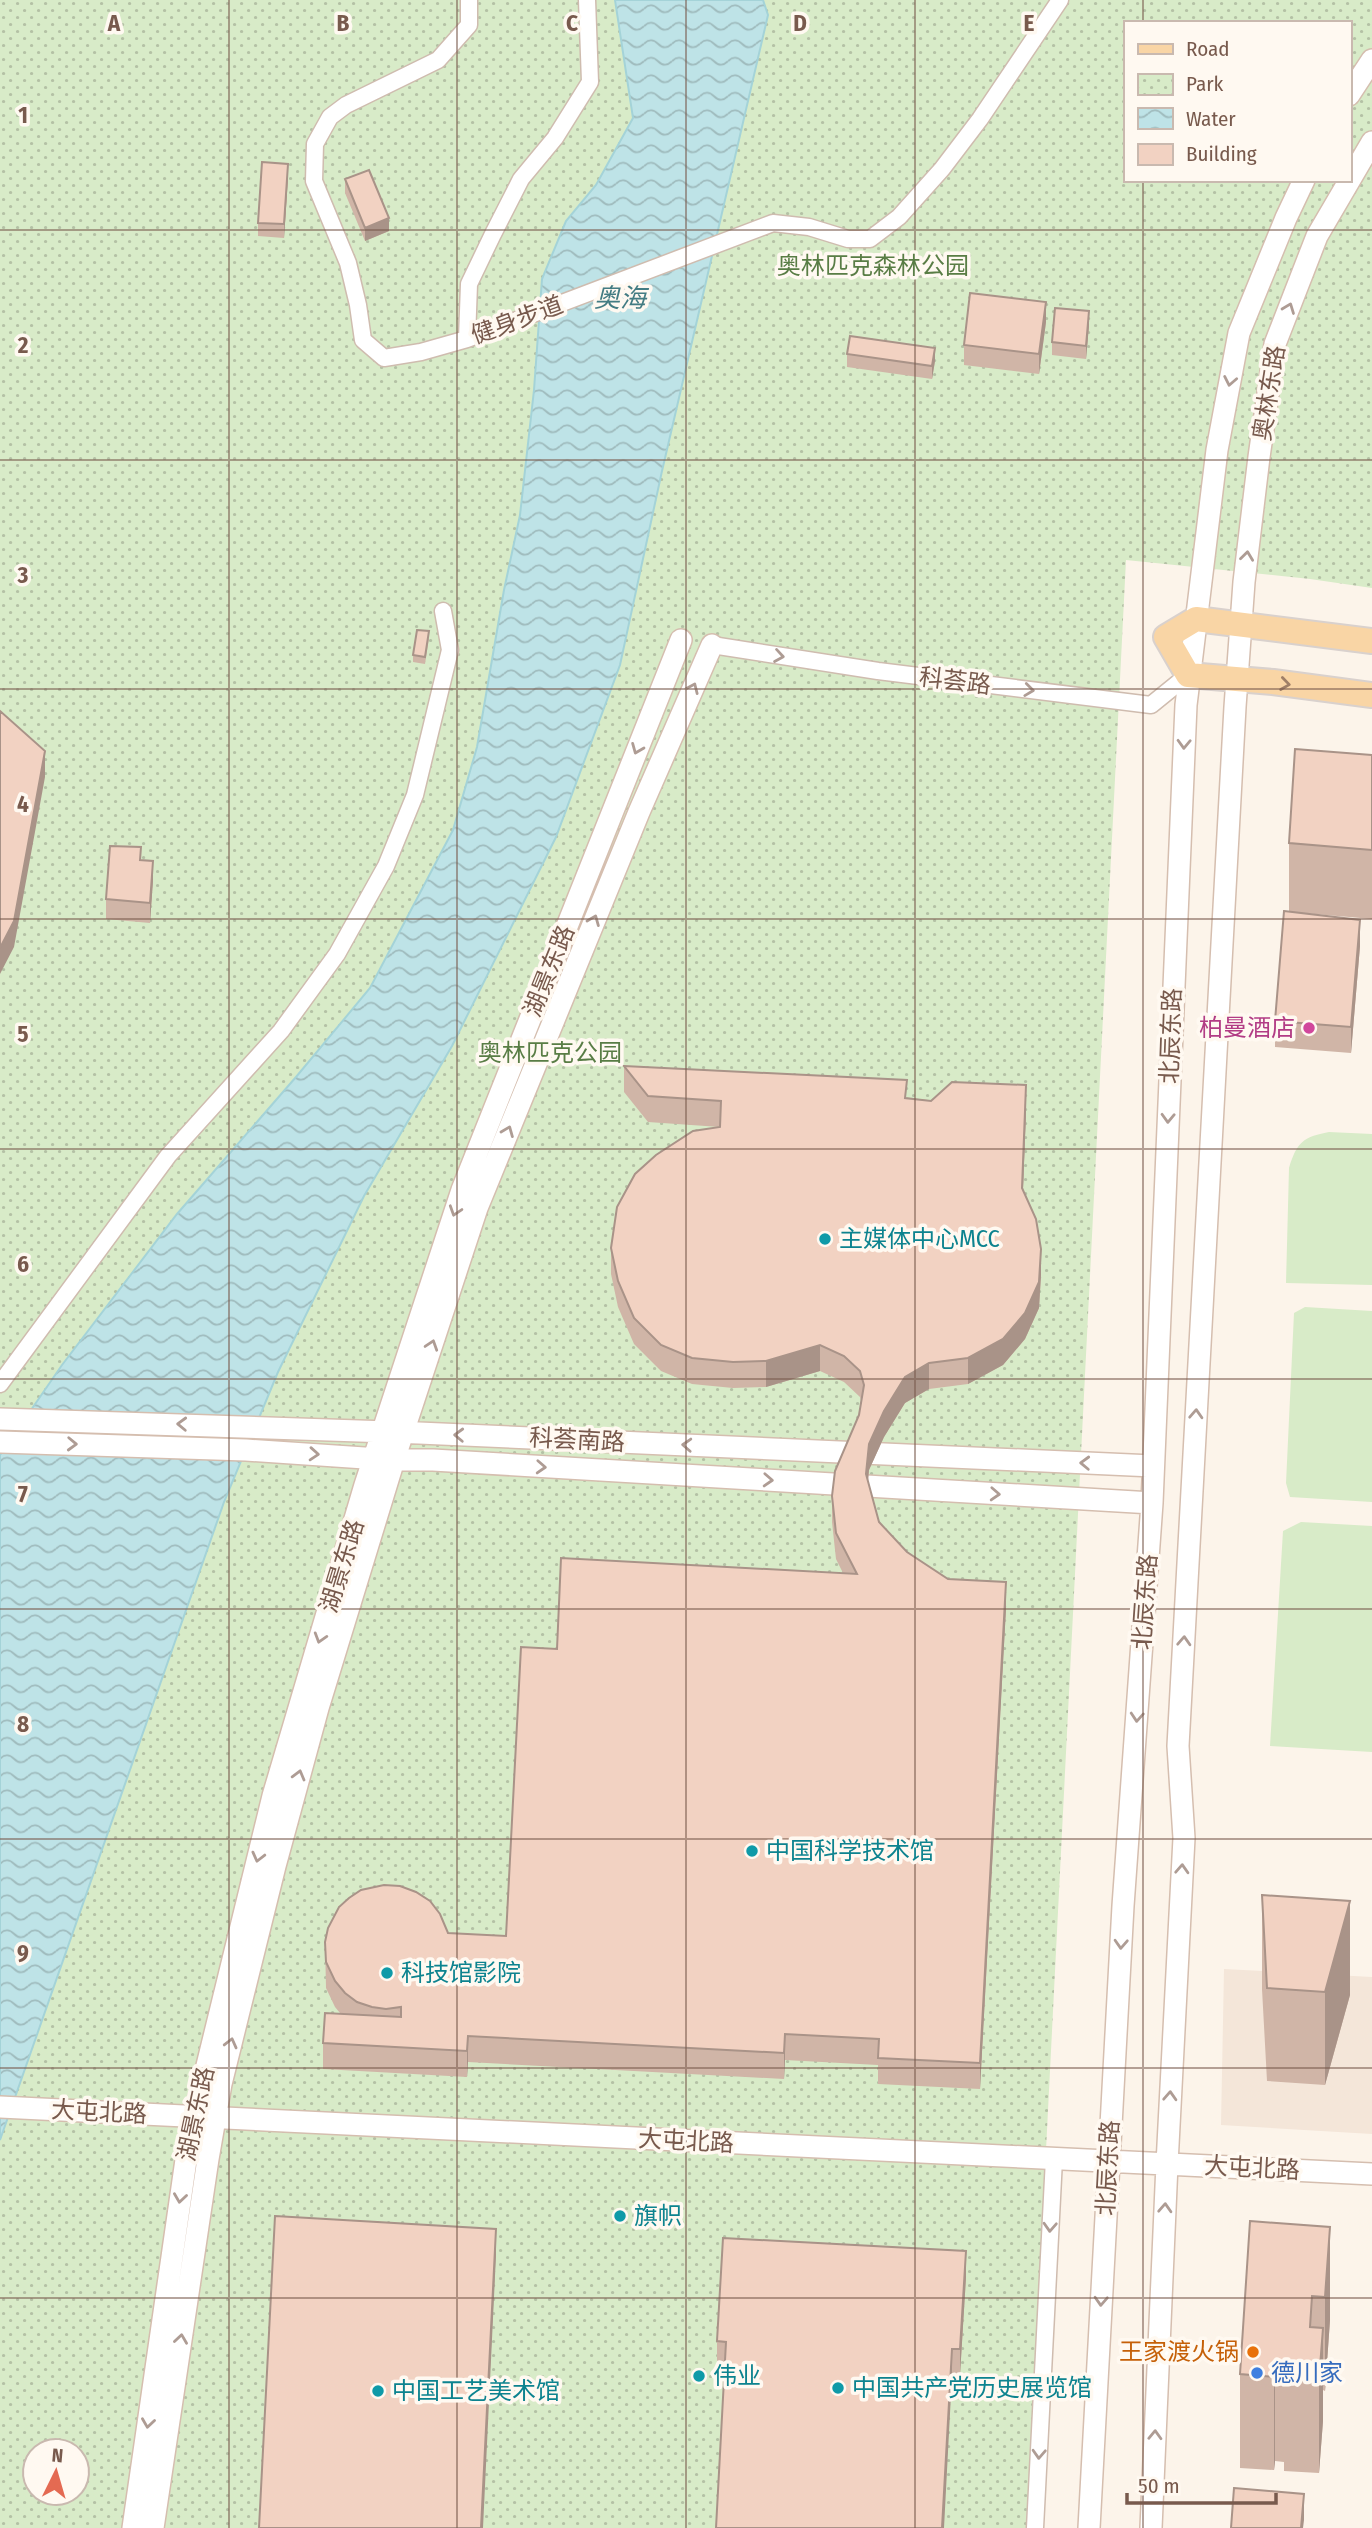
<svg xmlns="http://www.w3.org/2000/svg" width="1372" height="2528" viewBox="0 0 1372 2528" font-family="'Fira Sans Condensed','Noto Sans SC',sans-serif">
  <defs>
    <pattern id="park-dots" width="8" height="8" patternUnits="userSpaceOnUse" patternTransform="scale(1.75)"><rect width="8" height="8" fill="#d8ebc8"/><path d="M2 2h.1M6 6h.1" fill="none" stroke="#b4c1a5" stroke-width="1.8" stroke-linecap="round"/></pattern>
    <pattern id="water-waves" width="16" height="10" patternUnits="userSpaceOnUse" patternTransform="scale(1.75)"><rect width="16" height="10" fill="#bee3e7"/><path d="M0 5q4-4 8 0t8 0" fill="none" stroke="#9fbbbd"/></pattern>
  </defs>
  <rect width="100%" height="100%" fill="#fcf4ea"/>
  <!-- residential -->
  <path fill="#f4e6d9" d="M1224,1969L1372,1977V2134L1221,2125Z"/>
  <!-- grass -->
  <path fill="#d8ebc8" d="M1329,1132L1372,1134V1285L1286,1283L1289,1168C1297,1142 1303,1137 1329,1132Z
    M1305,1307L1372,1311V1502L1290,1497L1286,1483L1294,1313Z
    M1301,1522L1372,1526V1752L1270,1746L1283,1531Z"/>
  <!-- park -->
  <path fill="url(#park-dots)" fill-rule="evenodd" d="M0,0H1372V588L1310,579L1126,560L1027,2528H0ZM1125,23H1349V180H1125ZM35,2451H77V2493H35Z"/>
  <!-- water -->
  <path fill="url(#water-waves)" stroke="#a4d3d8" stroke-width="2" d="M615,0H763L768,15L662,471L620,665L556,837L452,1046L364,1196L278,1372L224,1502L0,2140V1455L62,1365L177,1214L296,1077L370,988L453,830L477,747L504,590L520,515L534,390L542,279L566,221L596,185L633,118Z"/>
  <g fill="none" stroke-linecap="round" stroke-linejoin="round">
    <!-- street casing -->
    <g stroke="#cfbcaf" stroke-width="19">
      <path id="street" d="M469,0V25L438,60L346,105L330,117L315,144L314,181L348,263L358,305L363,340L384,358L421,352L467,339L773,223L809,227L848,239H870L899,217L942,169L980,119L1060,0
        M467,339L469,284L493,234L521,179L555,138L590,82L587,0
        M712,645L878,671L1151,705L1188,675
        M0,1384L168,1156L281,1031L337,954L386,866L415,795L450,650L443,611
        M1035,2528L1054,2159"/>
    </g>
    <!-- secondary casing -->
    <g stroke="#d5beaf" stroke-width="24">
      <path id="secondary" d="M1349,95L1372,60
        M0,1419L419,1433L1153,1466
        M0,1442L246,1450L394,1460H433L1152,1503
        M0,2107L1372,2174
        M133,2528L189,2139L273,1796L365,1485L462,1190L681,640
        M153,2528L208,2159L221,2084L275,1866L318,1708L394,1460L477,1208L639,812L712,645
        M1089,2528L1123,1906L1152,1503L1186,705L1217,450L1239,333L1286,218L1304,180
        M1151,2528L1167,2164L1184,1838L1178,1746L1235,707L1244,582L1259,457L1275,344L1317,236L1372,142"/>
    </g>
    <!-- primary casing -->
    <g stroke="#d9d1cd" stroke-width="28">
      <path id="primary" d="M1372,641L1196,619L1166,637L1188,675L1273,682L1372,695"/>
    </g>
    <!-- street -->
    <use href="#street" stroke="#fff" stroke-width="16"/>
    <!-- secondary -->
    <use href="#secondary" stroke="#fff" stroke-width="21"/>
    <!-- primary -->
    <use href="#primary" stroke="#f9d5a5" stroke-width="24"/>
  </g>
  <!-- wall -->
  <path fill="#d0b5a7" d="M288,177L284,238L258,236V223Z
    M345,179L389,231L365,241L345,193Z
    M1046,322L1039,374L964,365V345Z
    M1089,325L1086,359L1052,355V342Z
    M847,354L935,361L932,379L847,367Z
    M429,638L425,664L413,662V655Z
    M1372,755V919L1303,913L1360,946L1351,1053L1275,1047V1021L1289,911V843Z
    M141,860L153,880L150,923L106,919V899Z
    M624,1066L1026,1111L1023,1191L1041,1275L1039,1308L1025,1339L1003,1365L968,1384L929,1389L905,1403L884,1437L869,1470L868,1481L879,1522L907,1552L948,1579L1006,1608L980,2089L878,2084V2065L785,2060L784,2079L468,2062L467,2077L323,2069V2043L340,2013L335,2007L326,1988L325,1942L448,1933L506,1936L557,1649L843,1573L836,1559L832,1522V1496L859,1415L861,1401L860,1397L844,1382L820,1371L766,1387L733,1388L692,1384L661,1371L634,1344L618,1307L611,1274V1248L720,1127L648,1122L624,1092Z
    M1262,1895L1350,1995L1325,2085L1267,2081L1262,1989Z
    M1330,2227V2320L1325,2391L1323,2390V2421L1319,2473L1284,2471V2462L1275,2461L1274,2470L1240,2468V2374Z
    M966,2277L960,2375L717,2367V2341Z"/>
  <!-- shaded-wall -->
  <path fill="#a99388" d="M288,164V177L284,238V224Z
    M389,218V231L365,241V228Z
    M1046,302V322L1039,374V354Z
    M1089,311V325L1086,359V346Z
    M935,348V361L932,379V366Z
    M45,751V777L14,947L0,974V948Z
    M153,861V880L150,923V903Z
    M1360,920V946L1351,1053V1027Z
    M1026,1085V1111L1022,1214V1188Z
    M1041,1249V1275L1039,1308L1025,1339L1003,1365L968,1384V1358Z
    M820,1345V1371L766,1387V1361Z
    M929,1363V1389L905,1403L884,1437L869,1470L866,1500V1474L869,1444L884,1411L905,1377Z
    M1006,1582V1608L980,2089V2063Z
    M1350,1901V1995L1325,2085V1992Z
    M785,2034V2060L784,2079V2053Z
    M468,2036V2062L467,2077V2051Z
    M1330,2227V2320L1325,2391V2297Z
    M496,2229V2255L483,2528H481Z
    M966,2251V2277L960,2375V2349Z
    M1323,2328V2421L1319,2473V2380Z
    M952,2349V2375L944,2528H942Z
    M1275,2368V2461L1274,2470V2377Z
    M1304,2494V2520L1303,2528H1301Z"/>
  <!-- building -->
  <path fill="#f2d2c2" stroke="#a99388" stroke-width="2" d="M262,162L288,164L284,224L258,223Z
    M369,170L389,218L365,228L345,179Z
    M970,293L1046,302L1039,354L964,345Z
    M1055,308L1089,311L1086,346L1052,342Z
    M850,336L935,348L932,366L847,354Z
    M417,630L429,631L425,657L413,655Z
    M0,711L45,751L14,921L0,948Z
    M1295,749L1372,755V850L1289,843Z
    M110,846L141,847L140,860L153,861L150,903L106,899Z
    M1284,911L1360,920L1351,1027L1275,1021Z
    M624,1066L907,1080L905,1098L931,1101L952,1082L1026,1085L1022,1188L1036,1219L1041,1249L1039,1282L1025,1313L1003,1339L968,1358L929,1363L905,1377L884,1411L869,1444L866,1474L879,1522L907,1552L948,1579L1006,1582L980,2063L878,2058L879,2039L785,2034L784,2053L468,2036L467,2051L323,2043L325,2013L401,2017V2007L386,2009L372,2007L357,2002L345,1993L335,1981L326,1962L325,1942L328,1928L339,1907L349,1898L361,1890L384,1885L400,1886L416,1892L430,1901L440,1914L448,1933L506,1936L521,1647L557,1649L561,1558L857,1574L836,1533L832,1496L835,1471L859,1415L864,1385L860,1371L844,1356L820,1345L766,1361L733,1362L692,1358L661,1345L634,1318L618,1281L611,1248L617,1207L635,1174L656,1155L693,1131L720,1127L721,1101L648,1096Z
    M1262,1895L1350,1901L1325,1992L1267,1988Z
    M275,2216L496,2229L481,2528H259Z
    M1250,2221L1330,2227L1325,2297L1312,2296L1310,2327L1323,2328L1319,2380L1284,2377L1285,2368H1275L1274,2377L1240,2374Z
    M723,2238L966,2251L960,2349H952L942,2528H716L726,2342L717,2341Z
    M1234,2488L1304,2494L1301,2528H1231Z"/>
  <!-- one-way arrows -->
  <defs><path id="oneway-chevron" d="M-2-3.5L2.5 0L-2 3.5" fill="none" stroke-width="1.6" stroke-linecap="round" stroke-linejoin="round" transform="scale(1.75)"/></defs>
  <g stroke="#ae9c94">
    <use href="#oneway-chevron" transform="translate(1289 308) rotate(-69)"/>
    <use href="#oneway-chevron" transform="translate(1230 381) rotate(101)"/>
    <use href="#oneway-chevron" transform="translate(1247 556) rotate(-83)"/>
    <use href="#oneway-chevron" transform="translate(779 656) rotate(9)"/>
    <use href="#oneway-chevron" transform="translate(693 688) rotate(-66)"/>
    <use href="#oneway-chevron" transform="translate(1029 690) rotate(7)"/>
    <use href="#oneway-chevron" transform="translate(1184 744) rotate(92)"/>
    <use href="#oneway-chevron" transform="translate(637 749) rotate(112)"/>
    <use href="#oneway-chevron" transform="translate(594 920) rotate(-68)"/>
    <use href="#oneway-chevron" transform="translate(1168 1118) rotate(92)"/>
    <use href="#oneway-chevron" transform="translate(508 1131) rotate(-68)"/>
    <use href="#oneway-chevron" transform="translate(455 1211) rotate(108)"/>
    <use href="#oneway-chevron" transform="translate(432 1345) rotate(-72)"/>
    <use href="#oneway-chevron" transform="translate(1196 1414) rotate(-87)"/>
    <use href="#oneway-chevron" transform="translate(182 1424) rotate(-178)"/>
    <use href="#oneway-chevron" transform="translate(459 1435) rotate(-178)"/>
    <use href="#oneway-chevron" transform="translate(72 1444) rotate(2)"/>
    <use href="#oneway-chevron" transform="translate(687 1445) rotate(-177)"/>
    <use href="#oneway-chevron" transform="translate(314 1454) rotate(4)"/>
    <use href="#oneway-chevron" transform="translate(1085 1463) rotate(-178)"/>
    <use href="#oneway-chevron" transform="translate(541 1467) rotate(3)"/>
    <use href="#oneway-chevron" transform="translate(768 1480) rotate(3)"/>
    <use href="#oneway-chevron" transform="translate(995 1494) rotate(3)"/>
    <use href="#oneway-chevron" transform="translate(320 1638) rotate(107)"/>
    <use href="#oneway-chevron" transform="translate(1184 1641) rotate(-87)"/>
    <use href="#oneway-chevron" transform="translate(1137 1717) rotate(94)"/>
    <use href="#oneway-chevron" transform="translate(299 1775) rotate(-75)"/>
    <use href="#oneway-chevron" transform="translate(258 1857) rotate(104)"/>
    <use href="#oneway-chevron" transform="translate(1182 1869) rotate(-87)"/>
    <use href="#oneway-chevron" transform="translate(1121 1944) rotate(93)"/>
    <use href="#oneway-chevron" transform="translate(231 2043) rotate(-76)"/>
    <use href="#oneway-chevron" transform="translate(1170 2096) rotate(-87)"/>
    <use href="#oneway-chevron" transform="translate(180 2198) rotate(98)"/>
    <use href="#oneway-chevron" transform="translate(1165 2208) rotate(-87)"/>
    <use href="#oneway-chevron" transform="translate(1050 2227) rotate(93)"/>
    <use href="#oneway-chevron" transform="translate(1101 2301) rotate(93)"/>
    <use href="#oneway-chevron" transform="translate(181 2339) rotate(-82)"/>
    <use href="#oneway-chevron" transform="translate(148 2423) rotate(98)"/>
    <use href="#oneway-chevron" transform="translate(1155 2435) rotate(-88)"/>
    <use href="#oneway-chevron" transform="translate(1039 2454) rotate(93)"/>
  </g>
  <use stroke="#9f7f67" href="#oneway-chevron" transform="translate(1285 684) rotate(8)"/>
  <!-- grid -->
  <path fill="none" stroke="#785a4d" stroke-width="2" stroke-opacity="0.55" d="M229,0V2528M457,0V2528M686,0V2528M915,0V2528M1143,0V23M1143,180V2528M0,230H1372M0,460H1372M0,689H1372M0,919H1372M0,1149H1372M0,1379H1372M0,1609H1372M0,1839H1372M0,2068H1372M0,2298H1372"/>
  <!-- markers -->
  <circle fill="#d1479c" stroke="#fff9f1" stroke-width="2.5" cx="1309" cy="1028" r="7"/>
  <g fill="#0f9aa8" stroke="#fff9f1" stroke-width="2.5">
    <circle cx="825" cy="1239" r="7"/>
    <circle cx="752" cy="1851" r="7"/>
    <circle cx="387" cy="1973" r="7"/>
    <circle cx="620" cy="2216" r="7"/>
    <circle cx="699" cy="2376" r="7"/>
    <circle cx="838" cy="2388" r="7"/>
    <circle cx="378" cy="2391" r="7"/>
  </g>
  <circle fill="#e8710a" stroke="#fff9f1" stroke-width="2.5" cx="1253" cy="2352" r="7"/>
  <circle fill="#3f7fe0" stroke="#fff9f1" stroke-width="2.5" cx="1257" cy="2373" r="7"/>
  <g text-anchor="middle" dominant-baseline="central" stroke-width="7" stroke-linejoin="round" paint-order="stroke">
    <!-- park labels -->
    <g font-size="24" fill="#597d45" stroke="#fff9f1">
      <text x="873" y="266">奥林匹克森林公园</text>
      <text x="550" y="1053">奥林匹克公园</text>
    </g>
    <!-- street labels -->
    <g font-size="24" fill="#785a4d" stroke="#fff9f1">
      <text transform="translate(517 320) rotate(-20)">健身步道</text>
      <text transform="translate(1269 393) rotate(-81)">奥林东路</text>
      <text transform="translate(955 681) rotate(7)">科荟路</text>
      <text transform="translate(549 971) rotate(-68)">湖景东路</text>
      <text transform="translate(1171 1036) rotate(-88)">北辰东路</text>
      <text transform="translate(577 1440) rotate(3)">科荟南路</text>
      <text transform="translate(342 1566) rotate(-73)">湖景东路</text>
      <text transform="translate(1145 1602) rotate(-86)">北辰东路</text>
      <text transform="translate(99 2112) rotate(3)">大屯北路</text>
      <text transform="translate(196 2114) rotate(-78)">湖景东路</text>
      <text transform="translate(686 2141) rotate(3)">大屯北路</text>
      <text transform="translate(1108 2168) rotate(-87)">北辰东路</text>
      <text transform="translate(1252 2168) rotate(3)">大屯北路</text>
    </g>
    <!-- hotel labels -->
    <g font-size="24" fill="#b23c85" stroke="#fff9f1" text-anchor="end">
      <text x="1295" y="1028">柏曼酒店</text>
    </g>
    <!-- culture labels -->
    <g font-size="24" fill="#0d838f" stroke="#fff9f1" text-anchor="start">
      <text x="839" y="1239">主媒体中心MCC</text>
      <text x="766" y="1851">中国科学技术馆</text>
      <text x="401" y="1973">科技馆影院</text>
      <text x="634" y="2216">旗帜</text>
      <text x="713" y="2376">伟业</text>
      <text x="852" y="2388">中国共产党历史展览馆</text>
      <text x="392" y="2391">中国工艺美术馆</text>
    </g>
    <!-- food labels -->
    <g font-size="24" fill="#c56008" stroke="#fff9f1" text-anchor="end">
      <text x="1239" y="2352">王家渡火锅</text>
    </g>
    <!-- shop labels -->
    <g font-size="24" fill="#366cbe" stroke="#fff9f1" text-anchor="start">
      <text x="1271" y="2373">德川家</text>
    </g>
    <!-- water labels -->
    <g font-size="26" font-style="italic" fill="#437c83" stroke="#fff9f1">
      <text x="620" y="298">奥海</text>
    </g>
  </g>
  <g font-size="23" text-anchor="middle" font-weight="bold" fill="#785a4d" stroke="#fff9f1" stroke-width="7" stroke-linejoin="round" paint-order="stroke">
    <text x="114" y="31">A</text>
    <text x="343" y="31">B</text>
    <text x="572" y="31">C</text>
    <text x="800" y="31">D</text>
    <text x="1029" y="31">E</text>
    <text x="23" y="123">1</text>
    <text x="23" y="353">2</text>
    <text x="23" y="583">3</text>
    <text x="23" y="812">4</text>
    <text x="23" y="1042">5</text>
    <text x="23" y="1272">6</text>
    <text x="23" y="1502">7</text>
    <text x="23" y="1732">8</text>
    <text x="23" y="1961">9</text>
  </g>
  <!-- legend -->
  <rect x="1124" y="21" width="228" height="161" fill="#fff9f1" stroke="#c9b9af" stroke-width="2"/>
  <rect x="1138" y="44" width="35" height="10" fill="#f9d5a5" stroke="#c9b9af" stroke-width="2"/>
  <text x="1186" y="56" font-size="21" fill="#785a4d">Road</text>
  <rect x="1138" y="74" width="35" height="21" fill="url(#park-dots)" stroke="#c9b9af" stroke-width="2"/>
  <text x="1186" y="91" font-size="21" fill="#785a4d">Park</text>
  <rect x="1138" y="108" width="35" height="21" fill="url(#water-waves)" stroke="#c9b9af" stroke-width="2"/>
  <text x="1186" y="126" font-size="21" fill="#785a4d">Water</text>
  <rect x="1138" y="144" width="35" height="21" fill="#f2d2c2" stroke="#c9b9af" stroke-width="2"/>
  <text x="1186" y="161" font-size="21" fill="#785a4d">Building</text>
  <!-- north arrow -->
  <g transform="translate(56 2472) rotate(5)"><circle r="33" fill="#fff9f1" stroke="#c9b9af" stroke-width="2"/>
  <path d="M0-5L12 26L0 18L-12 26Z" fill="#e46a52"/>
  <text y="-10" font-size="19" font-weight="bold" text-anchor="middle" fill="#785a4d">N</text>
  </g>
  <!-- scale -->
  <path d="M1127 2493v10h149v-10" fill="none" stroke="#785a4d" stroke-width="3.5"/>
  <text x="1138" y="2493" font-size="21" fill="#785a4d" stroke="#fff9f1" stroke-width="5" paint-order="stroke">50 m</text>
</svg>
